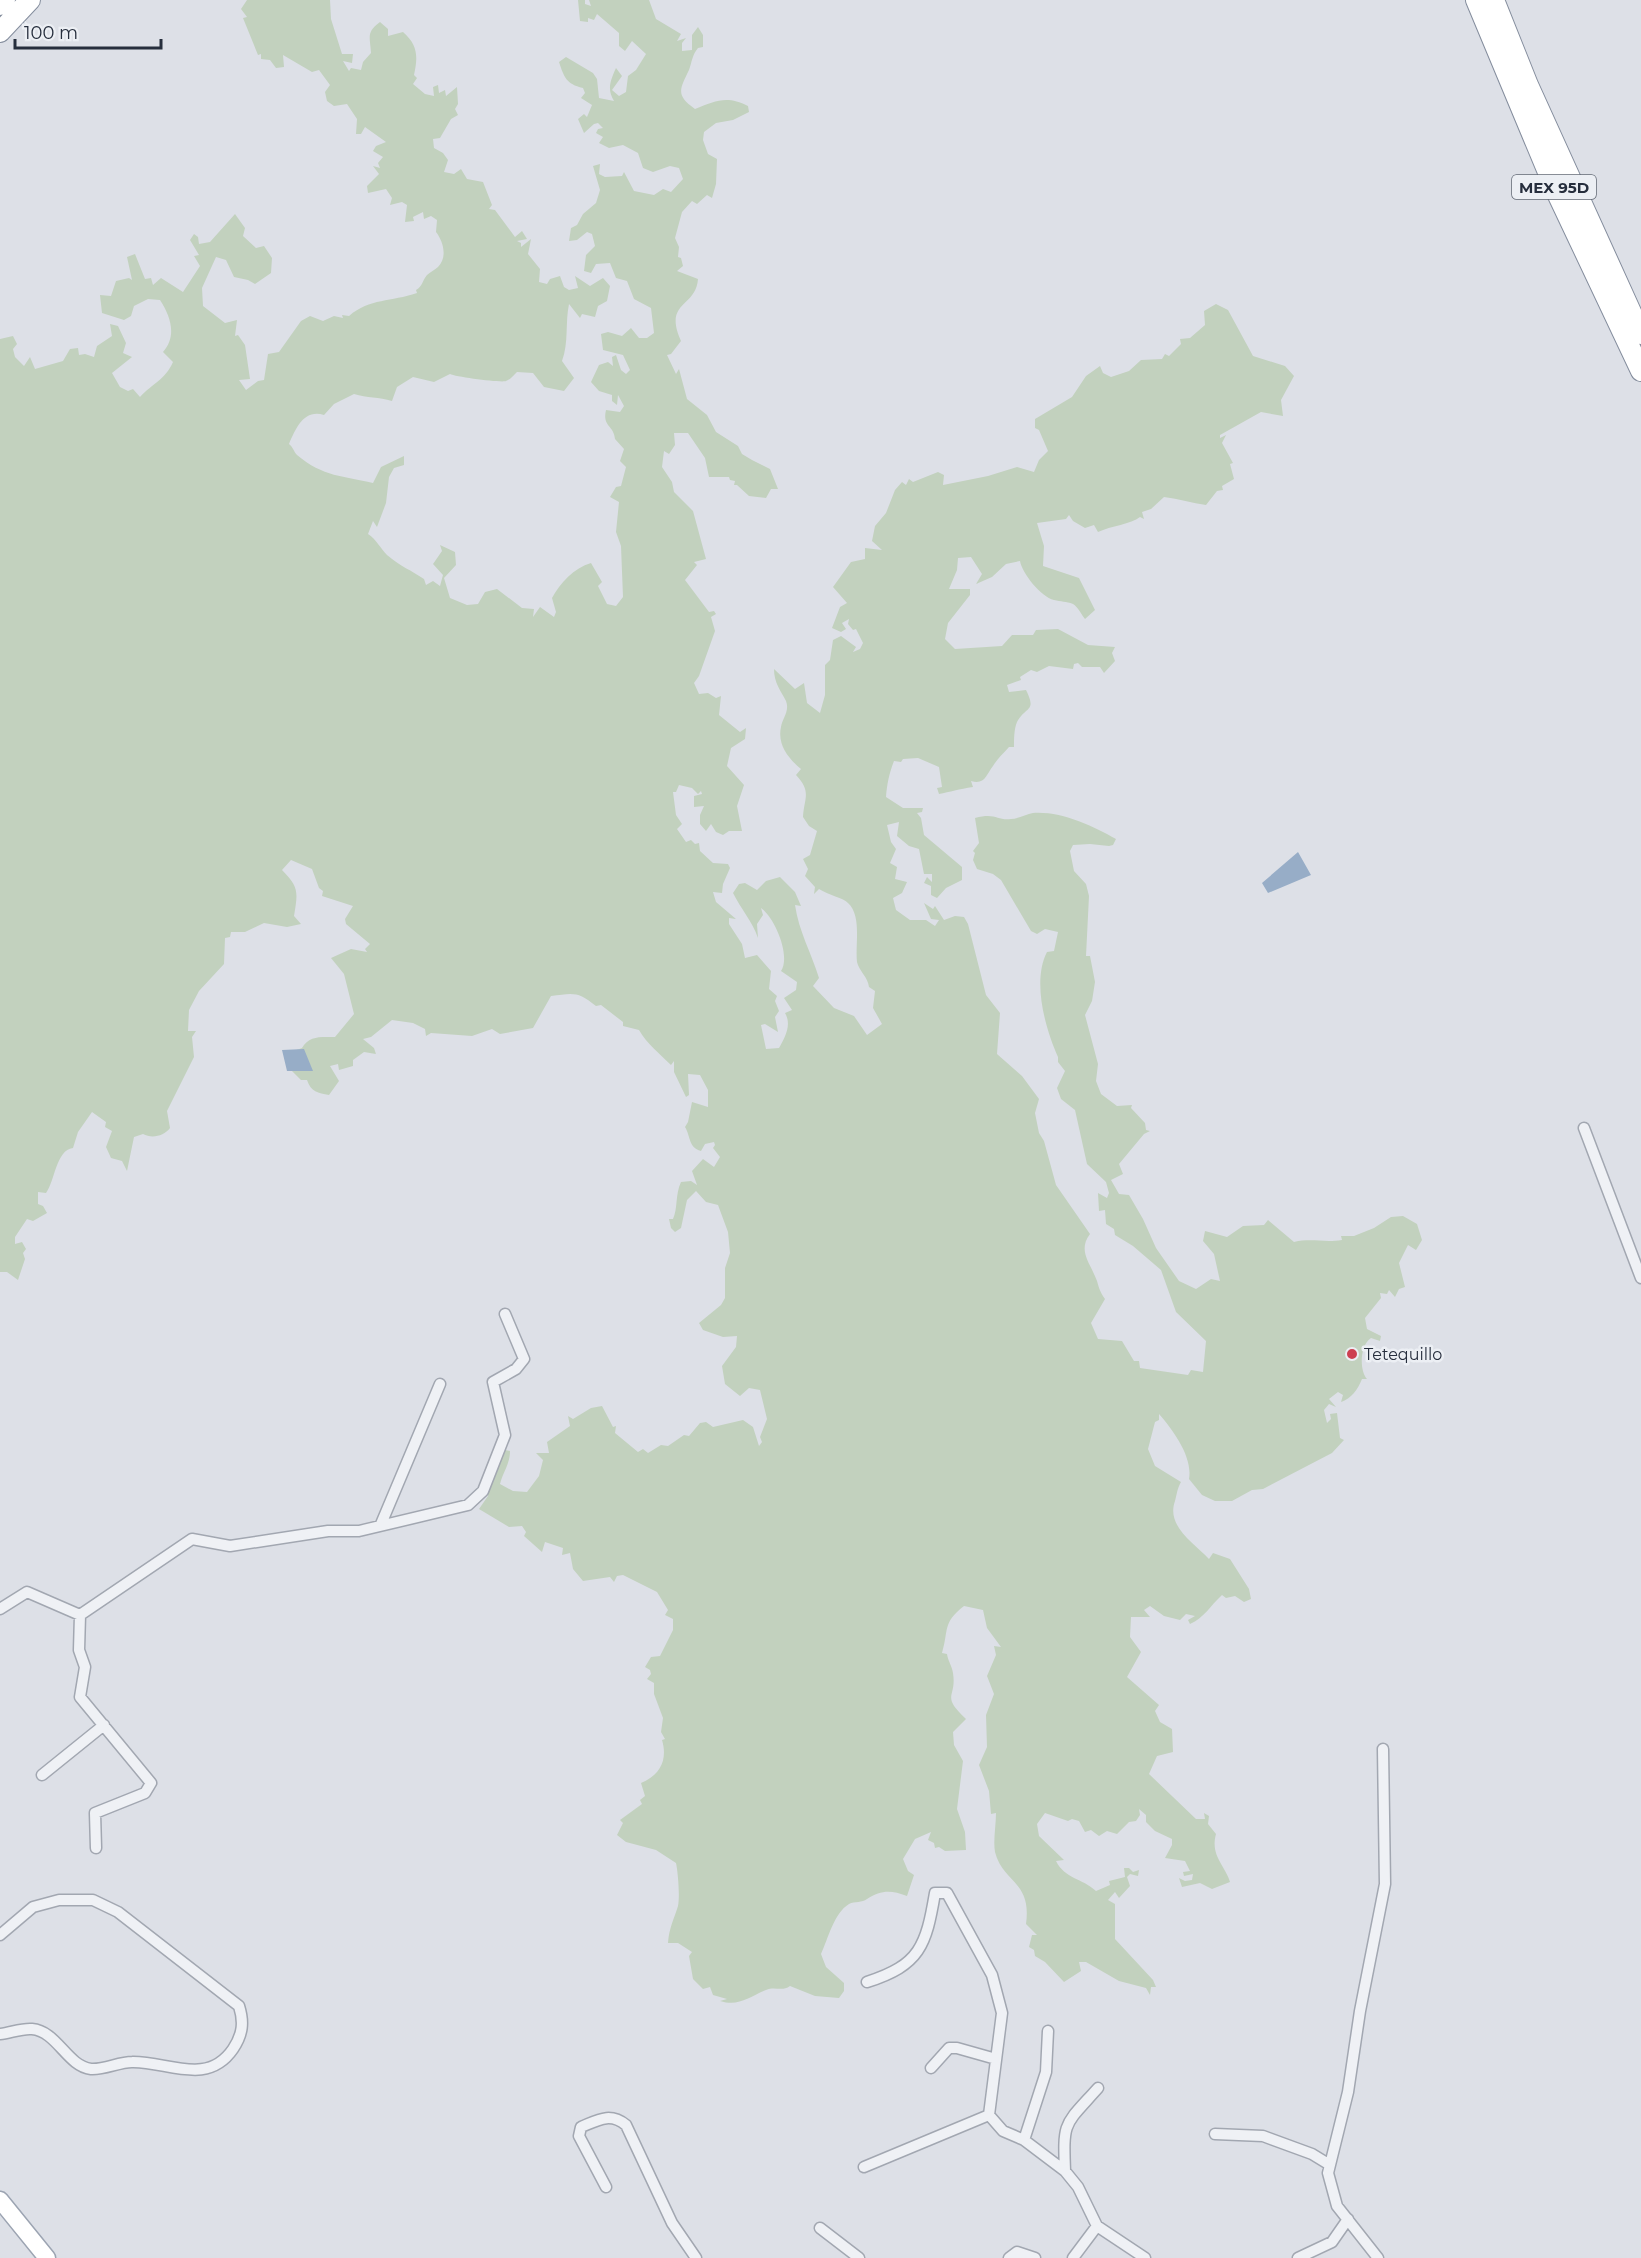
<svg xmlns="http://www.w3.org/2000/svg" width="1641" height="2258" viewBox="0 0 1641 2258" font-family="Montserrat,sans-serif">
  <rect width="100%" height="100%" fill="#dde0e7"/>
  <!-- green -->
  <path fill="#c2d1be" d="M247,0H330L331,19L342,54H353L352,63L343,61L349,71L351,68L361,70L363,62L371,53C370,37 366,32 380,22L388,29V36L403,32C418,45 418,57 414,75L417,78L413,84L425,94L434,96L433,87L438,85L439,93L445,90L446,96L457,87L458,104L455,109L458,115L451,119L440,138L433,139L434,148L443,153L448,160L444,172L454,174L461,169L467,179L483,182L492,205L489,209L495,210L515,237L522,231L527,239L517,241L521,243V247L531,239L528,254L540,269L539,282L547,284L550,279L560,276L564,287L569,290L578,288L575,276L590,286L603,278L610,286L607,301L598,306L595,317L582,314L580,318L569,304C565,323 569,342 562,361L574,378L564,391L544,387L533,373L517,372C514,375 510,380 506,381C502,383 456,377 450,374L434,382L413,377L397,387L392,401C379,397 367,398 354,394L334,404L324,415C304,409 296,428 289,444C293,447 294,452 297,455C323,477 344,476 373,483L381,467L404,456V465L394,468L389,477L386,503L377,527L373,521L368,534C377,540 380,548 387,555C401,567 411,570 424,579L426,585L433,581L440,586L443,575L433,564L442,551L440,545L455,552L456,565L444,578L450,598L467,605L478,604L485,592L497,589L522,608L534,609L533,617L540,607L554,617L556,612L552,598C560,583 574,568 591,563L602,582L598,586L607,604L616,606L623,597L621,546L616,532L619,502L610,497L616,487L621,486L626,467L620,461L624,449L615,439C614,425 602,427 606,410L620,412L624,406L618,395L617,405L612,401V395L599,391L591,382L599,365L608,362L613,366L612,357L616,355L621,370L626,374L630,370L623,355L603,350L601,334L608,332L622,336L631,328L639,338H647L654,333L651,308L634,299L627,281L616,278L610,263L596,264L591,273L584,271L586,255L595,246L592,234L587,232L577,240L569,241L571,228L577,225L583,214L596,203L600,190L593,166L600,164L599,174L605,177L622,176L624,172L634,191L654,195L663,189L671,192L683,179L679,168L670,166L653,172L643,168L638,153L623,145L609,148L599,143L603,137L596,133L598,129L603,128L598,123L594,124L584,133L578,119L584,114L587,117L592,105L581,98L585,93L583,88C566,84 564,77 559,62L566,57L593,73L597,79L599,98L614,101C607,90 610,81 616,68L622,76L612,90L619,96L626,92L628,76L636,70L646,54L632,41L625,51L619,46V33L597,14L594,20L588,18V22L580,21L578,0H585V4L591,6L589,0H649L656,19L681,34L677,41L686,38L682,43V51L692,50V35L698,27L703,35V47L698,48C692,55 692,62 689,70C680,89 675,95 695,109C715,101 727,95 748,106L749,112L733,120L716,123L704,132L703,140L708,154L717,159L716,184L712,198L707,195L697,204L692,201L682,212L675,238L679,247L678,257L681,258L683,266L677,271L698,279C696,308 663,301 681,341L671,354L667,355L676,374L679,369L687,399L707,415L716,432L738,446L742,454L752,460L770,469L778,489H771L766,498L749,496L737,485H734L735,481L730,480L729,477H709L705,458L688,433H674L675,445L669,454L664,451L662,467L672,482L674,492L693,511L706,559L694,562L697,565L685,580L709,612L714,611L716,614L711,617L715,631L699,676L694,683L699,694L708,693L716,698L721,696L719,715L740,732L746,728L745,739L731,748L727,766L744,785L737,806L742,831H729L723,835L716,832L711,824L706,831L700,824V815L704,806L694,807V796L702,794L701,791L698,794L692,788L679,785L676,792H673L676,815L682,824L677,829L686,842L691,840L695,844L699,843L700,851L713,863L728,864L730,868L723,884L722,893L713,892L716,902L736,919L729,918V924L742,944L745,958L757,955L771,971L769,989L777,996L775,1001L779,1011L775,1017L778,1032L765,1024L761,1025L766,1049L779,1048C785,1037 792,1025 785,1013L792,1010L784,998L796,990L797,982L781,971C791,956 775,918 761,908L763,915L757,924L758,938C752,921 741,909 733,893L739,884L745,883L757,890L766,881L780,877L795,892L801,906L795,905C799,932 811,952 819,978L813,986L834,1008L854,1016L867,1035L882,1024L873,1008L875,991L869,987C868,977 859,971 857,962C855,944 862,916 848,903C844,898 828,895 819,889L814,894L815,887L805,876L808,869L803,859L810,855L817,831L809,826L803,817C804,798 812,792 796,775L801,769C789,759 777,745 781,727C782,719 790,711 786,701C781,691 774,683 774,669L795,689L804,683L807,703L820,713L825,695V665L830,660L833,640L841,636L856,647L853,652L860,649L863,643L856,629L853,630L848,624L849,619L842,623L846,629L841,632L832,628L840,607L847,603L833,587L851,562L865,559V548L882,550L872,541L875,526L886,513L895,490L902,482L906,485L909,479L913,482L938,472L944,475L943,485L988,476L1017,467L1034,472L1039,460L1048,451L1039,430L1035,428V419L1072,397L1086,376L1100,366L1103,373L1111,377L1129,371L1141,360L1162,359L1165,354L1169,356L1181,344L1180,339L1190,338L1205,325L1204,311L1216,304L1228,310L1253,356L1285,366L1294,376L1281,400L1283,416L1261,412L1220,435V438L1226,435L1222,443L1233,463L1230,464L1234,479L1222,486L1223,490L1217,491L1206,505C1192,503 1179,499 1164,497L1151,509L1142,512L1144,519L1140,517C1131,524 1111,526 1098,532L1094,525L1085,528L1073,521L1069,515L1066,519L1037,523L1044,546L1043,566L1079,578L1095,610L1085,619C1081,614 1078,607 1073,604C1066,601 1061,602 1054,600C1041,597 1022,573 1020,561L1006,564L992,577L976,584L982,574L971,557L958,558L957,570L949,589H970V595L948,623L945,639L955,649L1002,646L1012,635H1033L1036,630L1058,629L1088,645L1115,647L1112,653L1115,661L1104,673L1100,667H1082L1078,663L1074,664L1073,669L1049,666L1037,672L1031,670L1020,677L1021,680L1007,685L1009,692L1026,690C1037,712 1026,706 1017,722C1014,729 1014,739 1014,747H1009C1003,754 997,759 993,766C986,775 985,785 971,781L973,787C959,789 950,792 939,794L937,788L942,787L939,767L918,758L903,759L901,762L894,761C889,774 887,784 886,797L903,808H923L922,812L917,813L921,818L924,835L962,867V880L946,888L937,898L931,895V886L924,883L927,877L932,882V874H924L919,849L909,846L897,836L899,822L887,825L891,842L896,849L890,863L897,867L895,879L907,882L902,893L893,898L896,910L910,920H926L935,926L939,920L931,919L924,903L933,909L935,906L944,920L955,916L964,917L968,924L986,995L1000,1013L997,1054L1022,1076L1039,1099L1035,1113L1039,1133L1044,1141L1056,1185L1090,1234C1077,1251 1091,1264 1097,1281C1099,1288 1100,1292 1105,1299L1091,1323L1098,1339L1122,1341L1134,1361H1139L1140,1368L1188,1375L1191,1370L1203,1372L1206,1341L1176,1312L1161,1270L1133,1246L1115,1235L1114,1229L1106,1224L1105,1210L1099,1211L1098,1193L1107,1198L1109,1193L1106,1182L1087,1164L1075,1110L1061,1099L1057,1088L1065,1071L1058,1062V1057C1045,1028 1032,981 1047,952L1054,951L1058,932L1045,929L1037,934L1031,931L1001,880L993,874L977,869L973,860L975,853L973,851L979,843L975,818C996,812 997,821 1011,819C1018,819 1026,814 1033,813C1061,811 1093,826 1116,839L1113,845L1109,846L1090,844L1073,845L1070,851L1074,871L1086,884L1089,896L1086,956H1090L1095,982L1092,1001L1085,1015L1098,1064L1096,1081L1101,1094L1117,1106L1132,1105L1131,1108L1145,1123L1146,1130L1150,1131L1144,1134L1119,1164L1123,1174L1111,1180L1119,1194L1129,1195L1143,1219L1156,1248L1179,1281L1196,1289L1211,1279L1220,1281L1214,1254L1203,1241L1205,1231L1227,1237L1243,1226L1264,1225L1268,1220L1294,1242C1312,1238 1324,1243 1342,1240L1341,1236H1354L1374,1228L1391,1217L1403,1216L1417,1224L1422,1240L1416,1250L1408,1245L1399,1263L1405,1287L1399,1289L1395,1297L1389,1290L1387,1294L1380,1293L1381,1298L1365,1318L1367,1329L1381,1336L1380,1341L1371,1338C1360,1345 1359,1370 1367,1379H1362C1358,1389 1351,1399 1341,1402L1343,1395L1338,1392L1329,1399L1336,1407L1329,1404L1324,1410L1327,1423L1331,1419L1330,1414L1337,1413L1340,1438L1344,1440L1332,1453L1263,1489L1252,1490L1232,1501H1215L1202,1495L1189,1479C1193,1457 1173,1430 1159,1414V1420L1155,1422L1148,1449L1155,1466L1181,1482C1177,1489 1177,1494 1175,1501C1166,1526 1193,1542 1209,1559L1213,1553L1230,1559L1249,1589L1251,1599L1244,1602L1235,1596L1226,1598L1222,1595C1210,1606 1204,1618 1190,1624L1188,1620L1195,1616L1186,1614L1180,1620L1164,1616L1150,1606L1144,1610L1150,1617H1131L1130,1637L1141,1652L1127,1677L1159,1705L1155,1711L1160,1722L1172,1729L1173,1752L1157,1756L1149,1774L1196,1819H1205L1204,1813L1209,1816L1208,1824L1216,1834C1210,1856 1225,1865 1230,1882L1212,1889L1200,1883L1182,1887L1179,1878L1185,1881L1192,1880L1193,1874L1184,1876L1183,1872L1190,1871L1185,1861L1165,1858L1172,1845V1839L1155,1831L1146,1822V1815L1139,1809L1140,1815L1136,1821L1129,1822L1117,1834L1107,1831L1099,1836L1091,1830L1085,1832L1079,1821L1072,1819L1068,1821L1045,1813L1037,1824L1039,1836L1064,1860L1056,1861C1065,1879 1082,1878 1096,1891L1110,1885L1109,1881L1125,1877L1124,1868H1129L1133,1872L1139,1870L1138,1876L1130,1874L1127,1877L1130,1886L1119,1898L1115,1892L1108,1900L1115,1904V1939L1153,1980L1156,1987H1151L1150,1995L1146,1988L1119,1981L1086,1962H1079L1081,1971L1064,1982L1045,1962L1035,1956L1034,1950L1029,1947L1032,1935H1037L1026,1924C1032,1881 1003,1883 995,1852C993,1841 996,1825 996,1813L991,1814L989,1791L979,1765L987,1747L986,1715L994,1694L987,1676L996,1655L994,1646L1001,1647L987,1628L983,1610L964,1606C942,1623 949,1630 942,1653L947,1654C948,1661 952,1666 953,1673C957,1699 940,1694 966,1719L953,1732L954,1745L963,1761L957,1809L965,1832L966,1850L945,1851L939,1847L935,1848L934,1843L928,1840L931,1832L915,1839L903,1859L908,1871L914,1875L907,1896C891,1890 881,1890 867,1899C862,1903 855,1901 849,1904C834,1913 828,1939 821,1954L826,1967L844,1983V1991L839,1998L815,1996L790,1986C782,1992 775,1986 766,1990C749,1997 739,2007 720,2001L727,1999L713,1995L710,1987L703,1989L693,1979L689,1956L692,1952L678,1943H668C669,1928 674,1919 678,1906C680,1897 678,1872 676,1863L656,1850L626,1842L617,1835L623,1823L620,1820L642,1804L640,1800L645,1796L641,1783C660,1775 668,1760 662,1740L665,1739L661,1732L663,1718L654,1694V1683L647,1679L651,1674L650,1670L645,1667L651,1657L660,1656L673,1630V1619L665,1615L668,1610L657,1592L623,1575L617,1576L614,1582L610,1577L583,1581L573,1569L570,1553L562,1555L563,1548L545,1542L542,1552L524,1536L526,1532L522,1526L509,1527L479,1509L488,1496L483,1480L500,1449L510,1451C510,1464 503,1472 500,1484L513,1491L527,1492L539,1476L543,1460L536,1453H549L547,1442L570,1426L568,1416L573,1419L591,1408L602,1406L613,1427L616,1426L615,1433L638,1452L643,1449L648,1453L661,1445L668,1446L684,1435L689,1436L700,1423L706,1422L713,1427L743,1420L753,1427L759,1446L762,1442L760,1437L767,1419L760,1390L749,1388L740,1396L725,1384L722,1366L736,1347L737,1336L723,1337L703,1330L699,1323L721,1305L725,1298V1268L730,1253L728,1232L718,1205L706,1202L696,1191L687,1200L681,1228L675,1232L671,1228L669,1219H673C678,1208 675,1195 681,1182L691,1181L697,1185L692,1171L703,1159L714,1167L720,1157L713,1148L715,1145L714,1142L705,1144L701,1151C688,1147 691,1137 685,1127L688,1122L692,1102L708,1107V1090L700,1075L688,1074L689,1095L686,1097L674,1072V1061L671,1065C659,1053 647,1044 639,1030L623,1026V1022L601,1005L596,1006C578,991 573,993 551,996L533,1028L500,1034L492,1029L472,1036L431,1033L426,1036L425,1029L413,1023L392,1020L371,1037L363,1039L374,1048L376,1054L364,1052L353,1060V1066L339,1070L338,1064L330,1066L339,1081L329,1095C318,1093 311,1092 307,1080H301L291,1070L288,1053L302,1048C309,1035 322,1037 335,1037L354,1014L344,974L331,958L351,949L367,952L365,949L370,944L346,924L345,919L353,906L322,896L323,891L319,888L312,869L291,860L282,870C299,887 298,892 294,916L301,924L287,927L264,923L245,932H231L230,937L225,938L224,964L199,991L189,1010L188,1031H196L192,1037L194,1057L167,1111L170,1128C164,1136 152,1139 143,1134L134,1137L127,1171L122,1161L111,1158L106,1147L112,1131L105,1127L106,1122L92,1112L78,1132L73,1148C56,1150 55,1181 46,1193L38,1192V1204L43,1206L47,1213L33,1221L27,1219L15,1237V1244L22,1242L26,1249L23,1253L25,1259L18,1280L7,1272H0V339L13,336L17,344L13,349L15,357L24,366L30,357L35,369L63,361L70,349L78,348L79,355L85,354L94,357L97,346L112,336L110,324L118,326L126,343L123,353L132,357L112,373L120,387L128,391L133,389L140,397C153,383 165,380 173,362L163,352C177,336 171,317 160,300L148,299L134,306L131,316L124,320L102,313L100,295L111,296L116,281L129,278L132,280L127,257L135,254L145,279L151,278L153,285L161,278L183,292L200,266L194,256L199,255L190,240L194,234L198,237L199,244L210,242L235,214L245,228L243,236L256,248L264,246L272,258L271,273L255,284L248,280L234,277L226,260L216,257L202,288L203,306L225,323L237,320L235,336L238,335L245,345L250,379L239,380L246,390L258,381L264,380L268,354L279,352L301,321L310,316L323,321L334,316L343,318L342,315L349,316C370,298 391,302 417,293L416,290C423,286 422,281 427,275C430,272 435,270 438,267C448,257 443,241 436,232L437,220L431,216L424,219L423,212L413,217L414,221L405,222L407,205L402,202L390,205L392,198L386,189L368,193L367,186L379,174L373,166L380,168L378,163L383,157L373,151L376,146L386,142L365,127L361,134H356L357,119L347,104L334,106L327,101L325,92L330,85L319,70L312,72L283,55L284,67L276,68L270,60L261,59V54L258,55L243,18L247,17L241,9Z"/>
  <!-- water -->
  <path fill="#97adc7" d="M1298,852L1311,875L1268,893L1262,883Z
    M304,1049L313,1071H287L282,1050Z"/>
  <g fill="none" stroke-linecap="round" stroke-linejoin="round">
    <!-- street casing -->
    <g stroke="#a2a7b1" stroke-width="13">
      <path id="street" d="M1584,1128L1641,1278
        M381,1524L440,1384
        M0,1609L27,1592L80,1615L192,1539L230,1546L328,1531H359L468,1505L483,1491L505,1435L493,1382L516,1369L524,1359L505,1314
        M80,1615L79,1650L85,1667L80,1697L151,1783L145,1793L95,1813L96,1848
        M42,1775L104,1725
        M0,1935L33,1907L59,1900H93L118,1912L239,2006C244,2022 243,2034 233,2049C207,2087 167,2061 132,2062C119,2062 104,2070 91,2069C67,2066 57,2031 32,2029C22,2028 10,2033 0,2034
        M867,1982C920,1965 926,1946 935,1893H947L992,1975L1002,2013L989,2115L1003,2131L1024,2140L1065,2171L1078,2187L1097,2226L1073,2258
        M931,2068L949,2048H957L996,2059
        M1215,2134L1263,2136L1312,2154L1330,2165
        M1024,2140L1046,2072L1048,2031
        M864,2167L989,2115
        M1065,2171C1063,2120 1064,2126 1098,2088
        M606,2187L579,2136L581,2127C598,2120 610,2112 626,2125L672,2223L696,2258
        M1097,2226L1145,2258
        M820,2228L859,2258
        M1009,2258L1017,2252L1035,2258
        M1298,2258L1332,2242L1348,2219
        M1378,2258L1337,2206L1328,2173L1348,2092L1360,2011L1385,1884L1383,1749"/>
    </g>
    <!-- primary casing -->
    <g stroke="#9ca4b2" stroke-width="19">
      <path id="primary" d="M0,2200L47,2258"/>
    </g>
    <!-- highway casing -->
    <g stroke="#848d9d" stroke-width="22">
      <path id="highway" d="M1476,0L1555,189L1641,371
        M1494,0L1528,85L1641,334
        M0,5L5,0
        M0,32L30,0"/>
    </g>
    <!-- street -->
    <use href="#street" stroke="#eff1f5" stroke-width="10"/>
    <!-- primary -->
    <use href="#primary" stroke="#fff" stroke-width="16"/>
    <!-- highway -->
    <use href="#highway" stroke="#fff" stroke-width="20"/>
  </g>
  <!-- markers -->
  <circle fill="#cd4051" stroke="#eceff4" stroke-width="2" cx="1352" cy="1354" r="6"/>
  <g text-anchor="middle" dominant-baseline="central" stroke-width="5" stroke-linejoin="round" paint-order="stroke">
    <!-- shield labels -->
    <rect fill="#eceff4" stroke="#616874" stroke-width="1.5" x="1512" y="175" width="84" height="24" rx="4.5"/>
    <g font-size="15" font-weight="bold" fill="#262e3d">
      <text x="1554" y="187">MEX 95D</text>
    </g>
    <!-- poi labels -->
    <g font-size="16" fill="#262e3d" stroke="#eceff4" text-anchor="start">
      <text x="1364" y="1354">Tetequillo</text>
    </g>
  </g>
  <!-- scale -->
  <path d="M15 39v9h146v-9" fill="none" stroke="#262e3d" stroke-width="3"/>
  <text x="24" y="39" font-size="18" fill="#262e3d" stroke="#eceff4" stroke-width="4.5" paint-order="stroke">100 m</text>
</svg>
